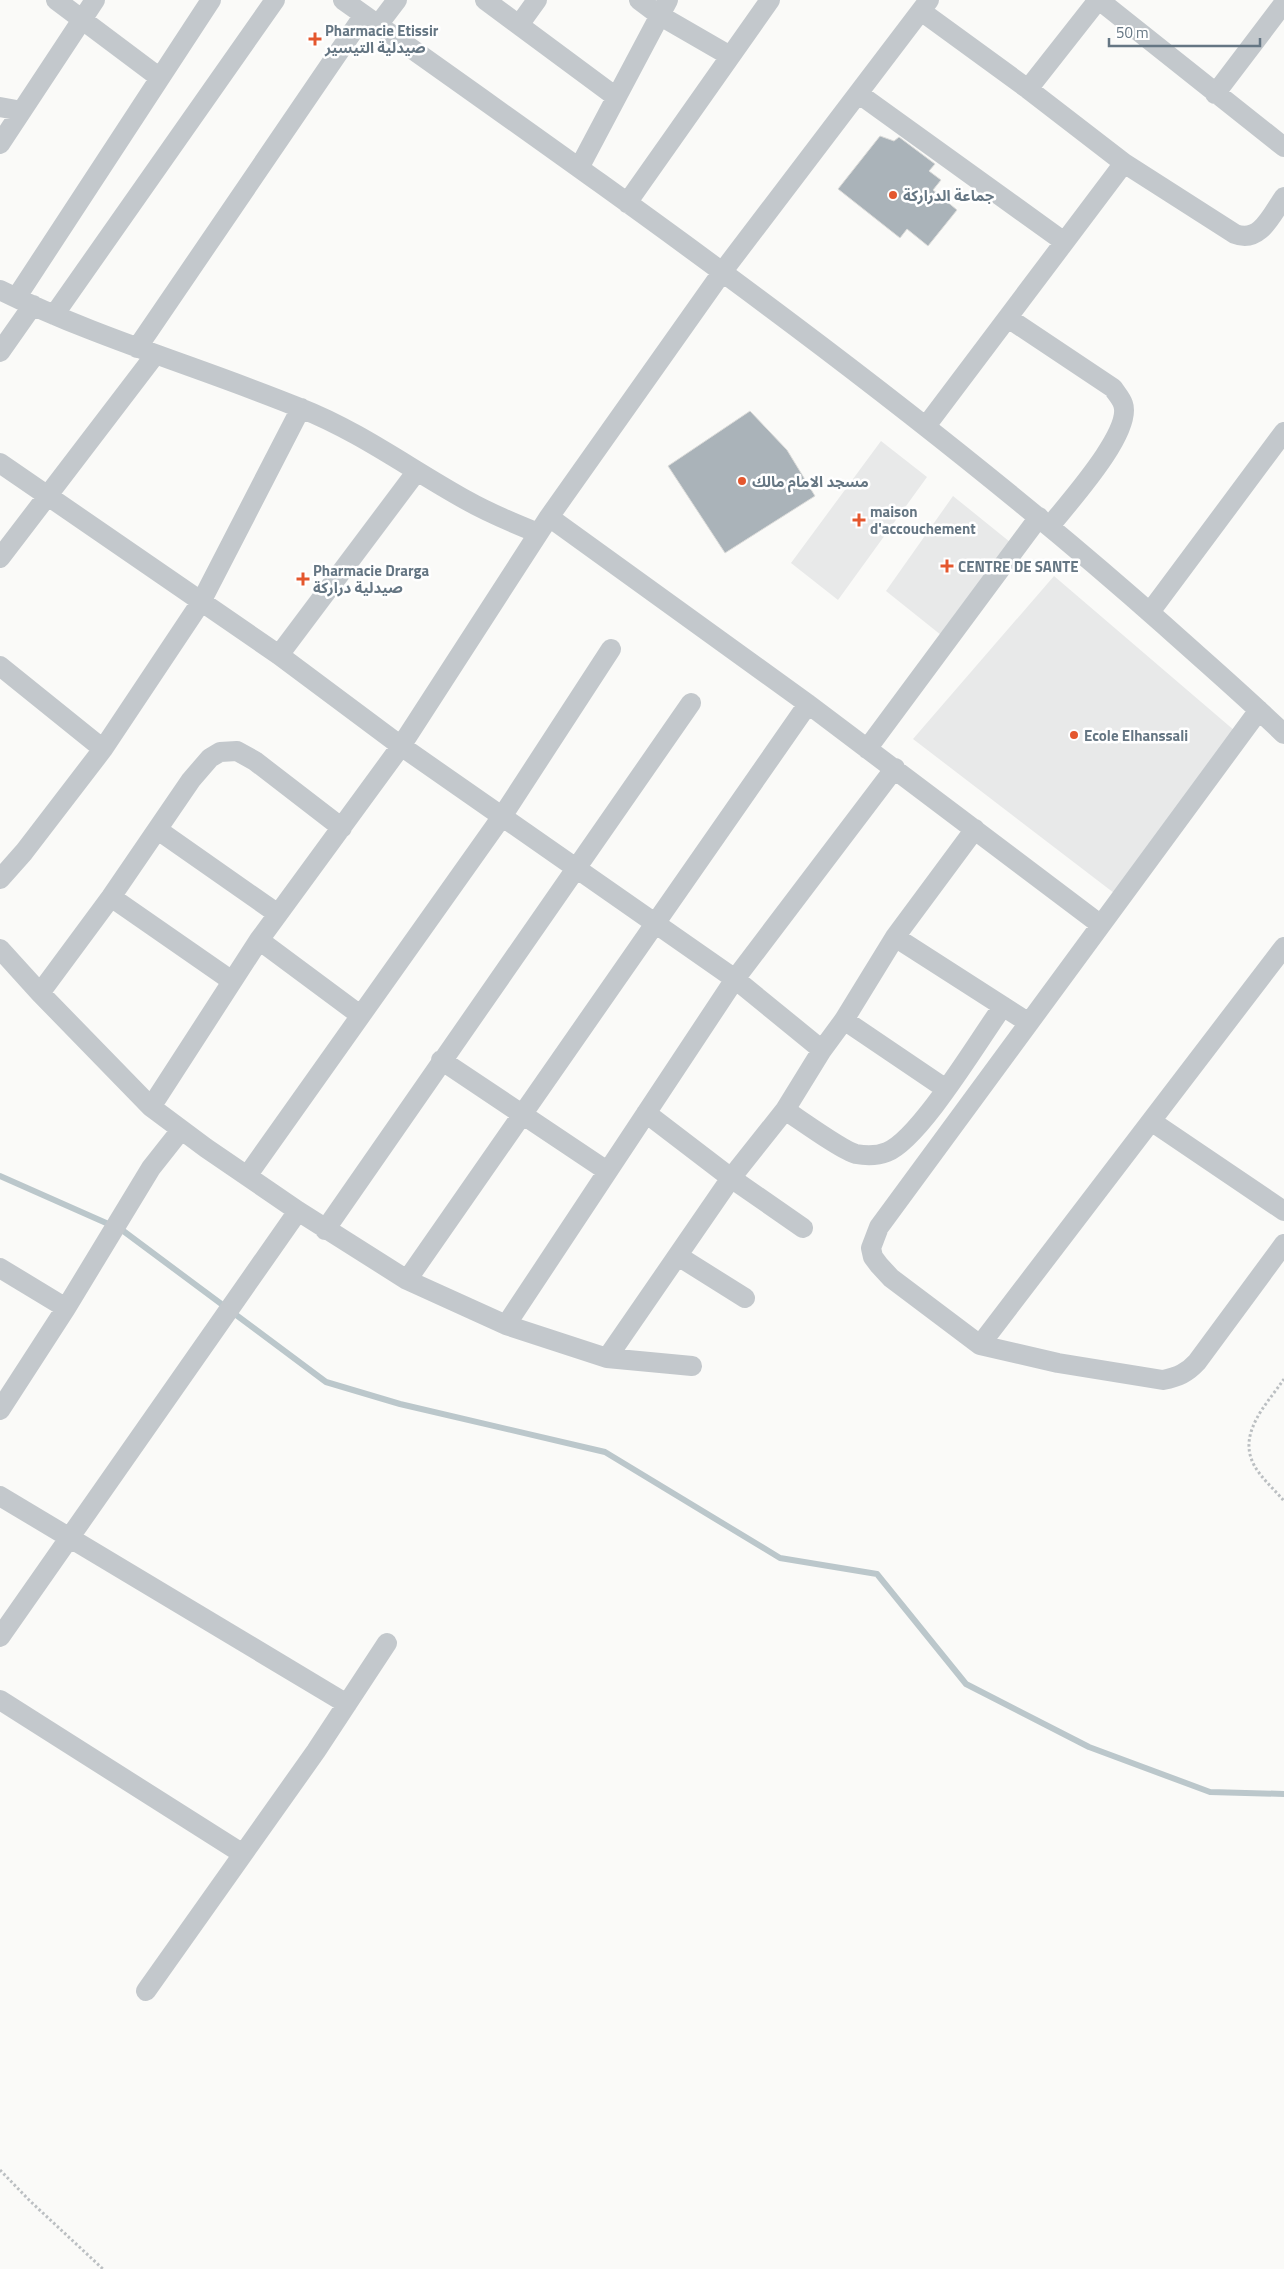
<svg xmlns="http://www.w3.org/2000/svg" width="1284" height="2269" viewBox="0 0 1284 2269" font-family="'Titillium Web','Noto Sans Arabic',sans-serif">
  <rect width="100%" height="100%" fill="#fafaf8"/>
  <!-- built -->
  <path fill="#e8e9e9" d="M881,441L927,477L838,600L791,563Z
    M953,496L1010,542L941,635L886,591Z
    M1054,576L1235,731L1114,893L913,739Z"/>
  <g fill="none" stroke-linecap="round" stroke-linejoin="round">
    <!-- stream -->
    <path stroke="#bbc7cb" stroke-width="6" d="M0,1176L122,1230L326,1382L400,1404L605,1452L780,1558L877,1574L966,1684L1089,1747L1210,1792L1284,1794"/>
  </g>
  <!-- building -->
  <path fill="#aab3b9" stroke="#dcdcda" d="M880,136L894,141L899,137L935,164L929,171L941,180L933,190L957,210L928,246L907,229L900,238L838,189Z
    M750,411L787,450L815,496L725,553L668,466Z"/>
  <g fill="none" stroke-linecap="round" stroke-linejoin="round">
    <!-- path -->
    <path stroke="#bbbfc2" stroke-width="3" stroke-dasharray="2.5 2.5" stroke-linecap="butt" d="M1284,1379C1267,1404 1237,1433 1254,1465C1261,1478 1275,1490 1284,1501
      M0,2170L30,2201L103,2269"/>
    <!-- minor -->
    <path stroke="#c3c8cc" stroke-width="20" d="M56,0L160,78
      M343,0C623,199 906,396 1164,625C1204,661 1245,696 1284,734
      M485,0L616,97
      M639,0L659,15L730,56
      M1099,0L1284,147
      M921,11L1028,89L1124,163L1235,234C1260,244 1272,214 1284,197
      M378,25L397,0
      M519,25L537,0
      M1028,89L1098,0
      M859,94L1063,241
      M1215,94L1284,3
      M0,107L22,111
      M0,144L95,0
      M579,168L668,0
      M627,203L770,0
      M0,290C96,338 200,367 300,408C359,431 410,469 466,500C489,513 513,523 538,533
      M16,298L211,0
      M54,315L275,0
      M1008,318L1113,388C1116,393 1121,398 1123,404C1133,432 1068,503 1050,526
      M137,348L364,15
      M0,352L33,305
      M926,426L1124,163
      M0,463L279,655L401,746L735,979L822,1050
      M549,517L808,704L1101,925
      M0,558L155,355
      M1150,612L1284,432
      M279,655L417,471
      M0,666L103,749
      M1259,710L879,1227L871,1248L873,1257L879,1265L891,1278L980,1345L1058,1363L1163,1380C1178,1377 1187,1373 1197,1362L1284,1244
      M867,749L1039,517
      M158,830L278,914
      M0,879L24,852L103,749L201,602L301,408
      M111,897L232,981
      M895,937L1029,1023
      M259,940L360,1015
      M0,949L40,993L151,1107L206,1148L298,1211L407,1280L506,1325L607,1358L692,1366
      M40,993L111,897L191,780L210,758L220,752L237,751L255,761L342,828
      M844,1020L946,1089
      M441,1060L607,1171
      M151,1107L259,940L401,746L549,517L723,271L929,0
      M785,1110C799,1119 843,1151 856,1154C867,1156 877,1156 887,1152C920,1139 980,1038 1003,1006
      M646,1113L731,1178L803,1228
      M1151,1121L1284,1211
      M247,1176L503,815L611,649
      M325,1230L691,703
      M678,1256L745,1298
      M0,1268L66,1308
      M407,1280L808,704
      M506,1325L735,979L895,768
      M980,1345L1284,947
      M607,1358L731,1178L785,1110L822,1050L844,1020L895,937L975,829
      M0,1410L66,1308L151,1168L181,1130
      M0,1496L347,1704
      M0,1637L298,1211
      M0,1700L243,1854
      M146,1991L316,1751L387,1643"/>
  </g>
  <!-- markers -->
  <g fill="#e4572e" stroke="#fff" stroke-width="2">
    <path d="M312.5 31.5h5v5h5v5h-5v5h-5v-5h-5v-5h5z"/>
    <circle cx="893" cy="195" r="5"/>
    <circle cx="742" cy="481" r="5"/>
    <path d="M856.5 512.5h5v5h5v5h-5v5h-5v-5h-5v-5h5z"/>
    <path d="M944.5 558.5h5v5h5v5h-5v5h-5v-5h-5v-5h5z"/>
    <path d="M300.5 571.5h5v5h5v5h-5v5h-5v-5h-5v-5h5z"/>
    <circle cx="1074" cy="735" r="5"/>
  </g>
  <g text-anchor="middle" dominant-baseline="central" stroke-width="5" stroke-linejoin="round" paint-order="stroke">
    <!-- poi labels -->
    <g font-size="15" font-weight="bold" fill="#657683" stroke="#fff" text-anchor="start">
      <text x="325" y="30">Pharmacie Etissir<tspan x="325" dy="17">صيدلية التيسير</tspan></text>
      <text x="903" y="195">جماعة الدراركة</text>
      <text x="752" y="481">مسجد الامام مالك</text>
      <text x="870" y="511">maison<tspan x="870" dy="17">d'accouchement</tspan></text>
      <text x="958" y="566">CENTRE DE SANTE</text>
      <text x="313" y="570">Pharmacie Drarga<tspan x="313" dy="17">صيدلية دراركة</tspan></text>
      <text x="1084" y="735">Ecole Elhanssali</text>
    </g>
  </g>
  <!-- scale -->
  <path d="M1109 38v8h151v-8" fill="none" stroke="#657683" stroke-width="2.5"/>
  <text x="1116" y="38" font-size="15" fill="#657683" stroke="#ffffff" stroke-width="4" paint-order="stroke">50 m</text>
</svg>
